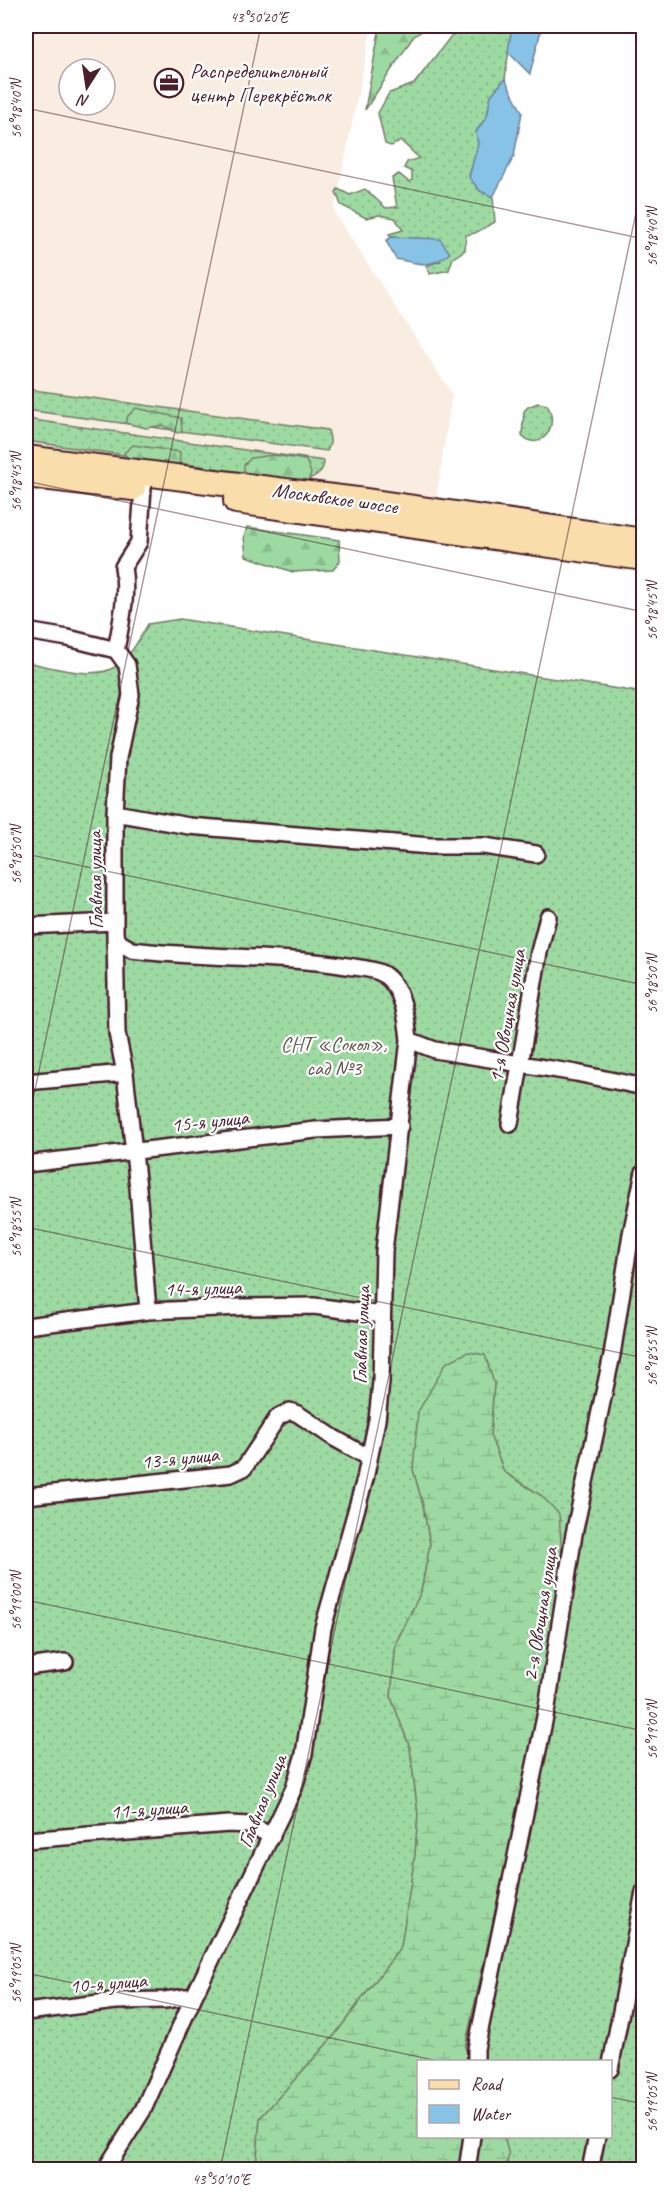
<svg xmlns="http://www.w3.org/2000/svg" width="669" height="2195" viewBox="0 0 669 2195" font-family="Caveat,sans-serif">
  <defs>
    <pattern id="grass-dots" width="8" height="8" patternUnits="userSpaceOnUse" patternTransform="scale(1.5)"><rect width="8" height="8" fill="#9ddaa2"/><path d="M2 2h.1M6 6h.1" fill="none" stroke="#89bb8c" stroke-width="1.8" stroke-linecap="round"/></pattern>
    <pattern id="forest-firs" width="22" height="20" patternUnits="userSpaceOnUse" patternTransform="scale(1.5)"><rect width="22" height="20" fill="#9ddaa2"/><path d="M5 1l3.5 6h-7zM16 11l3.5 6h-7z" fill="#89bb8c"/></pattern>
    <pattern id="wetland-marsh" width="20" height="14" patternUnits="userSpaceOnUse" patternTransform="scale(1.5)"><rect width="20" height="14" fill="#9ddaa2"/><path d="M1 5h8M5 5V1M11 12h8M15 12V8" fill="none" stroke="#89bb8c"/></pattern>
  </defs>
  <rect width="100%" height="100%" fill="#fff"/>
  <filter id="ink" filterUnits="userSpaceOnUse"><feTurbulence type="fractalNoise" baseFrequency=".0167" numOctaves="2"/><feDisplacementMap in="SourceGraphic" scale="12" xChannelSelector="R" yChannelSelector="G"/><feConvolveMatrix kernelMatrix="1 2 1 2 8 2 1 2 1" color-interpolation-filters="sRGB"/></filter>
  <g filter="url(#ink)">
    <!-- built -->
    <path fill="#f9ede1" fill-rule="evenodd" d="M26,26H372L334,212L452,394L436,501L26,449ZM69,69H105V105H69Z"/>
    <!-- grass -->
    <path fill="url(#grass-dots)" stroke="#747c66" stroke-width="1.5" d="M469,26H512L505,79L491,95L487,116L476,132L479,144L469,176L480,191L493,197L495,222L475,233L466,235L465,250L453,258L449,270L430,274L426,266L440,261L434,240L391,237L389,234L403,230L395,218L379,215L366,218L341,205L336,192L338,189L350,195L365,189L386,208L397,207L392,178L399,174L409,182L412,180V172L404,168L407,162L419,158L401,141L391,146L385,144L378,113L389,93L414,84L451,36Z
      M26,389L328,430C330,438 332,443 327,451L26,410Z
      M538,403L547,405C561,427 539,454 522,435L524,411L528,407Z
      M26,419L324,461C324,473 314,477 304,481L26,441Z
      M180,619L643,693V2169H505L508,2155L504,2137L610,2136V2062L470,2061L465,2048L565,1597L542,1496L504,1472L490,1435L494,1383L413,1469L423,1505L430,1544L421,1592L396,1643L391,1697L410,1748L418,1814L415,1855L401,1947L334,2036L260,2118L256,2169H26V662C48,666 93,680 113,668C130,658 139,640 148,624Z"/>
    <!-- forest -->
    <path fill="url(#forest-firs)" stroke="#747c66" stroke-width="1.5" d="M380,26H429L413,37L365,110Z
      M136,408L181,418L182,432L177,433L163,425L146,428L125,423L128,416Z
      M133,445L180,452L179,470L133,467L124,453Z
      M273,455L306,460L311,473L306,488L245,479L244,465L251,458Z
      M247,527L339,540L340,561L333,570L293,572L246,556L244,537Z"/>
    <!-- wetland -->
    <path fill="url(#wetland-marsh)" stroke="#747c66" stroke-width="1.5" d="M468,1352L485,1355L494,1383L490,1435L504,1472L542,1496L559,1514L565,1597L465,2047L470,2061L418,2062V2136L504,2137L509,2155L505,2169L256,2170L260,2118L334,2036L401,1947L415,1855L418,1814L410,1748L391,1697L396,1643L421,1592L430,1544L423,1505L413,1469L418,1412L446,1363Z"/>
    <!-- water -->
    <path fill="#86c3e6" stroke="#6e819b" stroke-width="1.5" d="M512,26H542L530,74L508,52Z
      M505,79L522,112L514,156L493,197L480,191L469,177L478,144L476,132L487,116L491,95Z
      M391,237L440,239L450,253C430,269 420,264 396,259L386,241Z"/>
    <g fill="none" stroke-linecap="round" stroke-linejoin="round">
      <!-- minor casing -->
      <g stroke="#4a1f2b" stroke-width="20">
        <path id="minor" d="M26,631L68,638L116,650
          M115,813L189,826L430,846H484L536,854
          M26,926L114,922
          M115,935L117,1033L125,1073L138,1188L148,1311
          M409,1040L435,1050L576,1073L644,1087
          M26,1082L125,1073
          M510,1124L539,952L548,917
          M26,1164L316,1130L400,1126
          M26,1326L148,1311L241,1307L314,1306L382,1315
          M26,1496L231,1474L244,1468L278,1417L290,1411L298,1414L334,1438L368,1457
          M26,1667L65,1662
          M26,1840L229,1824L249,1825L272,1836
          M26,2012L116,2001L165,2000L194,1996
          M476,2062V2049L547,1707L574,1534L612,1355L631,1234L644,1172
          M610,2069L644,1892
          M105,2170L143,2110L194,1996L294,1788L304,1754L323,1628L365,1479L377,1420L381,1382L384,1251L409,1040C407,1019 403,987 383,974C373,968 358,968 347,966C276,955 204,959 132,950L120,943L115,935V813L118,758L131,695L127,665L116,650C121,623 128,595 123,567L139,542L143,489
          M467,2170L472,2136
          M590,2170L597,2136"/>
      </g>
      <!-- primary casing -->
      <g stroke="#4a1f2b" stroke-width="28">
        <path id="primary" d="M26,458L365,501L644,541
          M26,475L133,488
          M236,501L644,558"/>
      </g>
      <!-- minor -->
      <use href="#minor" stroke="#fff" stroke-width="15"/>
      <!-- primary -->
      <use href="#primary" stroke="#f9deab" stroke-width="24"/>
    </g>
  </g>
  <!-- ticks -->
  <path fill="none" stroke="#4a1f2b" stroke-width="1.5" stroke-opacity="0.45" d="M26,108L644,239M26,481L644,612M26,854L644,985M26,1132L261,26M26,1227L644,1358M26,1600L644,1731M26,1973L443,2062M610,2097L644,2104M220,2170L644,175M634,2170L644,2126"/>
  <!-- icons -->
  <defs>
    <g id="office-ring" transform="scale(1.5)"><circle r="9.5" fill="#fff" stroke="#4a1f2b" stroke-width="1.5"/><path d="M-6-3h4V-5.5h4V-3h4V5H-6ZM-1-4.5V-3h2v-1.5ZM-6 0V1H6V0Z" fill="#4a1f2b"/></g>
  </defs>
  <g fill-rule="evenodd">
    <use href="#office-ring" x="169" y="83"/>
  </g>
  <g text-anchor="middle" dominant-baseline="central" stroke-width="4.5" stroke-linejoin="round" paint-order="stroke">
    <!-- poi labels -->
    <g font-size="21" fill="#4a1f2b" stroke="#fff" text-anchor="start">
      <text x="190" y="71">Распределительный<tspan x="190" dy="24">центр Перекрёсток</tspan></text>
    </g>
    <!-- street labels -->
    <g font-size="21" fill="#4a1f2b" stroke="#fff">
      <text transform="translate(335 498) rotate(8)">Московское шоссе</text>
      <text transform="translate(95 880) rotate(-91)">Главная улица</text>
      <text transform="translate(507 1016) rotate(-80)">1-я Овощная улица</text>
      <text transform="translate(210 1121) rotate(-6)">15-я улица</text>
      <text transform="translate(203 1288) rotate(-2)">14-я улица</text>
      <text transform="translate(361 1335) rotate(-88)">Главная улица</text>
      <text transform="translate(180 1458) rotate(-6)">13-я улица</text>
      <text transform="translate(540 1614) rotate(-81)">2-я Овощная улица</text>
      <text transform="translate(262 1801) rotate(-68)">Главная улица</text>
      <text transform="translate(149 1809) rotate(-4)">11-я улица</text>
      <text transform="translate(108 1983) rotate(-5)">10-я улица</text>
    </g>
    <!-- park labels -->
    <g font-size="21" fill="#63574f" stroke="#fff">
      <text x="334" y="1044">СНТ «Сокол»,<tspan x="334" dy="24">сад №3</tspan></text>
    </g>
  </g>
  <!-- margin -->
  <rect width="669" height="2195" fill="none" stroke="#fff" stroke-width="66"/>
  <!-- legend -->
  <rect x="417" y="2060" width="195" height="78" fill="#ffffff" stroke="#b7a5aa" stroke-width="1.5"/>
  <rect x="429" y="2080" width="30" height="9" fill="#f9deab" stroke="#b7a5aa" stroke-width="1.5"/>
  <text x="471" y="2090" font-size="18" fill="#4a1f2b">Road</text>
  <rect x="429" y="2105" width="30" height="18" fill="#86c3e6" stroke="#b7a5aa" stroke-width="1.5"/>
  <text x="471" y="2120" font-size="18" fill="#4a1f2b">Water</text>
  <!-- north arrow -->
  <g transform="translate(87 87) rotate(192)"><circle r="28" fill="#ffffff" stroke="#b7a5aa" stroke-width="1.5"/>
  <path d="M0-4.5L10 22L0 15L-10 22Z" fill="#4a1f2b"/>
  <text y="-9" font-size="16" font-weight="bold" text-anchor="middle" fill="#4a1f2b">N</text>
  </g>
  <rect x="33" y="33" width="603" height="2129" fill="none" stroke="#4a1f2b" stroke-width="2"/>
  <g font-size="15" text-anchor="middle" fill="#4a1f2b">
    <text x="259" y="22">43°50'20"E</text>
    <text transform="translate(16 109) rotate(-90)" y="5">56°18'40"N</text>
    <text transform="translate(652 237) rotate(-90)" y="5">56°18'40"N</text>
    <text transform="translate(16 482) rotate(-90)" y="5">56°18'45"N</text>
    <text transform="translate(652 611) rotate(-90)" y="5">56°18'45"N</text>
    <text transform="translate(16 855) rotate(-90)" y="5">56°18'50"N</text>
    <text transform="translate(652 984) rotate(-90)" y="5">56°18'50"N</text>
    <text transform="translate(16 1228) rotate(-90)" y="5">56°18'55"N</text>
    <text transform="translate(652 1357) rotate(-90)" y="5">56°18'55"N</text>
    <text transform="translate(16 1601) rotate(-90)" y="5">56°19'00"N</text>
    <text transform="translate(652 1730) rotate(-90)" y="5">56°19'00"N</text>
    <text transform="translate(16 1974) rotate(-90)" y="5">56°19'05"N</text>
    <text transform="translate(652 2103) rotate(-90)" y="5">56°19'05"N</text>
    <text x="221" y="2184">43°50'10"E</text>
  </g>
</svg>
